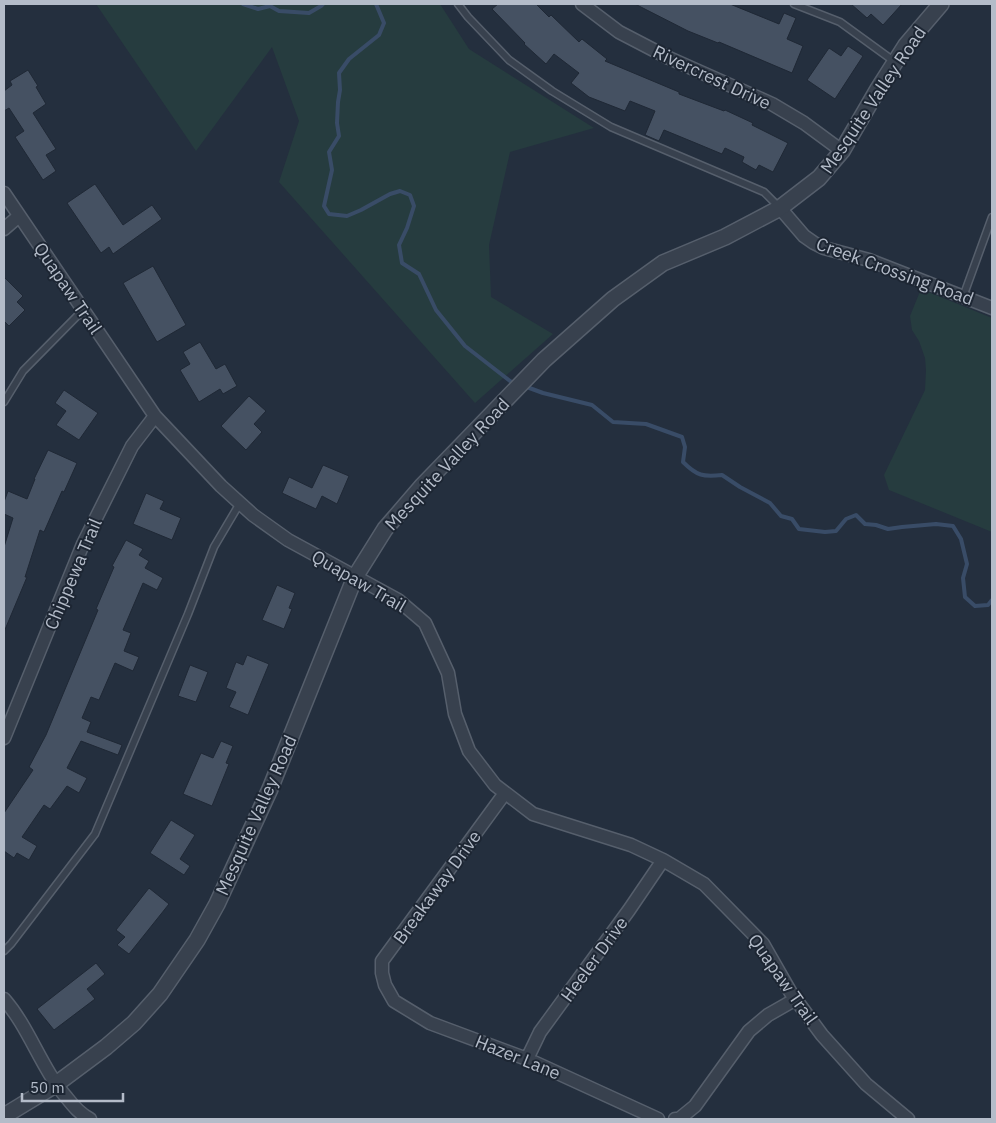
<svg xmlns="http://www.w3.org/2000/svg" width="996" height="1123" viewBox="0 0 996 1123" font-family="'IBM Plex Sans',sans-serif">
  <rect width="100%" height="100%" fill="#242f3e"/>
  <!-- green -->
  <path fill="#263c3f" d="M96,4H440L469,49L594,128L510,152L489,245L491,297L553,334L475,403L279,182L299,121L272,47L196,151Z
    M921,289L992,318V532L889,490L884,475L925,390L926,370L925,358L919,341L912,330L910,316Z"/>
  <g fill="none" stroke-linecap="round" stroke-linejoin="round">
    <!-- stream -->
    <path stroke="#394c67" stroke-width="4" d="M243,4L258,9L270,6L279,11L309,13L321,6L323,4
      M376,4L384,23L379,35L349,59L339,73L340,90L338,102L337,123L339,136L329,152L332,170L324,206L329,214L347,216L361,210L390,194L400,191L410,195L414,206L407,228L399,245L402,263L419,274L436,310L465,346L510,381L515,383
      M524,386L543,393L592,405L613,422L646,424L682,437L685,447L683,462C697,476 703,477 722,475L740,487L770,503L781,516L792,519L799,529L825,532L836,531L846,519L856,515L865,524L876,525L888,529L902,527L936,524L953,526L961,539L967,564L963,578L965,597L975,606L988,605L992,600"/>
  </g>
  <!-- building -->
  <path fill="#455162" stroke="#1f2835" d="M498,4H536L549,17L551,15L579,42L582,39L607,59L605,61L679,92V94L724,111L725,110L753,123L752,125L788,143L773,172L759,165L756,170L742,162L744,157L725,148L722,154L698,144L664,130L659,141L645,135L655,111L630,101L625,111L589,97L571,83L579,73L554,54L546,64L524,44L525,43L492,9Z
    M635,4H730L779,24L784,13L796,18L787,39L803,46L792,73L719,42L718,43L688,31Z
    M851,4H902L883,25L871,14L867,18Z
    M848,46L863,56L835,99L807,80L829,48L841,56Z
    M28,70L38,86L36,87L46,104L33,113L56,149L46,155L56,171L43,180L15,137L24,131L9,108L4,111V91L12,85L10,81Z
    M95,184L123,225L152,205L162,219L113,254L109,247L101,253L67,203Z
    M153,266L186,325L157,342L123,283Z
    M4,277L23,296L17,302L25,310L9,326L4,321Z
    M200,342L216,369L225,364L237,386L223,394L220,389L199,402L180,370L190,364L183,352Z
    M64,390L98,413L79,440L56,425L66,411L55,403Z
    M249,396L266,411L254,424L262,432L246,450L221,426Z
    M48,450L77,463L64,492L62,491L44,532L40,530L25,577H27L4,632V547L13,518L4,514V502L8,491L27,499L35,479H34Z
    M323,465L349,476L337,504L322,496L316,509L282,493L289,477L312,488Z
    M146,493L164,501L160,509L181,518L172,540L133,524Z
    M126,540L143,549L139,555L149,561L145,568L163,578L157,590L143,583L123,630L131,633L124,651L139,657L133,671L115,663L99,700L91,697L82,718L91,722L87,732L122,745L118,755L81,741L67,768L87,778L79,793L67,786L50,809L44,805L22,837L37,846L29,860L17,853L14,858L4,851V813L33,770L29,767L46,735L98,610L96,609L114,567L112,566Z
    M277,585L295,593L289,608L292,609L284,629L262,620Z
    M247,655L269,664L248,715L229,707L236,692L226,688L236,662L243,665Z
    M190,665L208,672L196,702L178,696Z
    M221,741L233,746L226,763L229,764L212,806L183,794L201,753L213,758Z
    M171,820L195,835L180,859L190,866L184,875L150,853Z
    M149,888L169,904L129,954L117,945L125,937L116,930Z
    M96,963L105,974L87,989L95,999L54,1030L37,1009Z"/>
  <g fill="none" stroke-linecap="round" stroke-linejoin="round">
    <!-- service casing -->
    <g stroke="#565f6c" stroke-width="9">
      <path id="service" d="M458,4L468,17L509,60L552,91L611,127L764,192L779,207
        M794,4L840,22L895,62
        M963,297L992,217
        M4,402L23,371L83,310
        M4,951L11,944L95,834L188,614L214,547L240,503"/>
    </g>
    <!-- minor casing -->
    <g stroke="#565f6c" stroke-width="15">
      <path id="minor" d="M582,4L619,32L669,58L772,104L804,123L842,151
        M4,193L155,416L221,486L253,515L288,540L398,600L425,623L448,673L455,714L469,751L495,785L533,814L631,845L663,860L704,884L763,944L791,993L822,1035L866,1084L908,1119
        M780,208L804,236L814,243L824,248L869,260L992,308
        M4,229L19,216
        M4,738L83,544L132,446L155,416
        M505,793L382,961V973L385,985L394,1001L430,1023L527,1059L658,1119
        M4,999C30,1029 41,1068 67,1098C74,1107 80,1114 90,1119
        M527,1059L540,1032L629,910L663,860
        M675,1119H679L695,1106L749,1031L768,1015L796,999"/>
    </g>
    <!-- tertiary casing -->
    <g stroke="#565f6c" stroke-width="18">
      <path id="tertiary" d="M4,1116L55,1085L106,1047L134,1023L160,994L197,940L217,904L270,789L355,577L385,529L423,485L544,360L613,299L663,263L725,237L780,208L819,178L842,151L878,89L906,45L941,4"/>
    </g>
    <!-- service -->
    <use href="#service" stroke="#38414e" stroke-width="6"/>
    <!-- minor -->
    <use href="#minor" stroke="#38414e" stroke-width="12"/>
    <!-- tertiary -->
    <use href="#tertiary" stroke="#38414e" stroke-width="15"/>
  </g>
  <g text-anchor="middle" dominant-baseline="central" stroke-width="4" stroke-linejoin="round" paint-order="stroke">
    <!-- street labels -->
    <g font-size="18" fill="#b4bcc9" stroke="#1d2633">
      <text transform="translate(712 77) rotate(25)">Rivercrest Drive</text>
      <text transform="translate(873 100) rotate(-56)">Mesquite Valley Road</text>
      <text transform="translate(895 271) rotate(20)">Creek Crossing Road</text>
      <text transform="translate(68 288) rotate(56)">Quapaw Trail</text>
      <text transform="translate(447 464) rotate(-47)">Mesquite Valley Road</text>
      <text transform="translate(73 574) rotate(-67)">Chippewa Trail</text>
      <text transform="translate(359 581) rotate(30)">Quapaw Trail</text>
      <text transform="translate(256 815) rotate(-66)">Mesquite Valley Road</text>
      <text transform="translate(437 887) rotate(-54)">Breakaway Drive</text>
      <text transform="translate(594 959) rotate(-54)">Heeler Drive</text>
      <text transform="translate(783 979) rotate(55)">Quapaw Trail</text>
      <text transform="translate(518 1057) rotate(22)">Hazer Lane</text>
    </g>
  </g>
  <!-- border -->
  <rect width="996" height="1123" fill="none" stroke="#b4bcc9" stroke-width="10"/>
  <!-- scale -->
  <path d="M22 1093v8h101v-8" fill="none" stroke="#b4bcc9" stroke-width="2.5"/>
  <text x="30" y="1093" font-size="15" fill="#b4bcc9" stroke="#1d2633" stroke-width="4" paint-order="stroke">50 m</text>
</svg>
